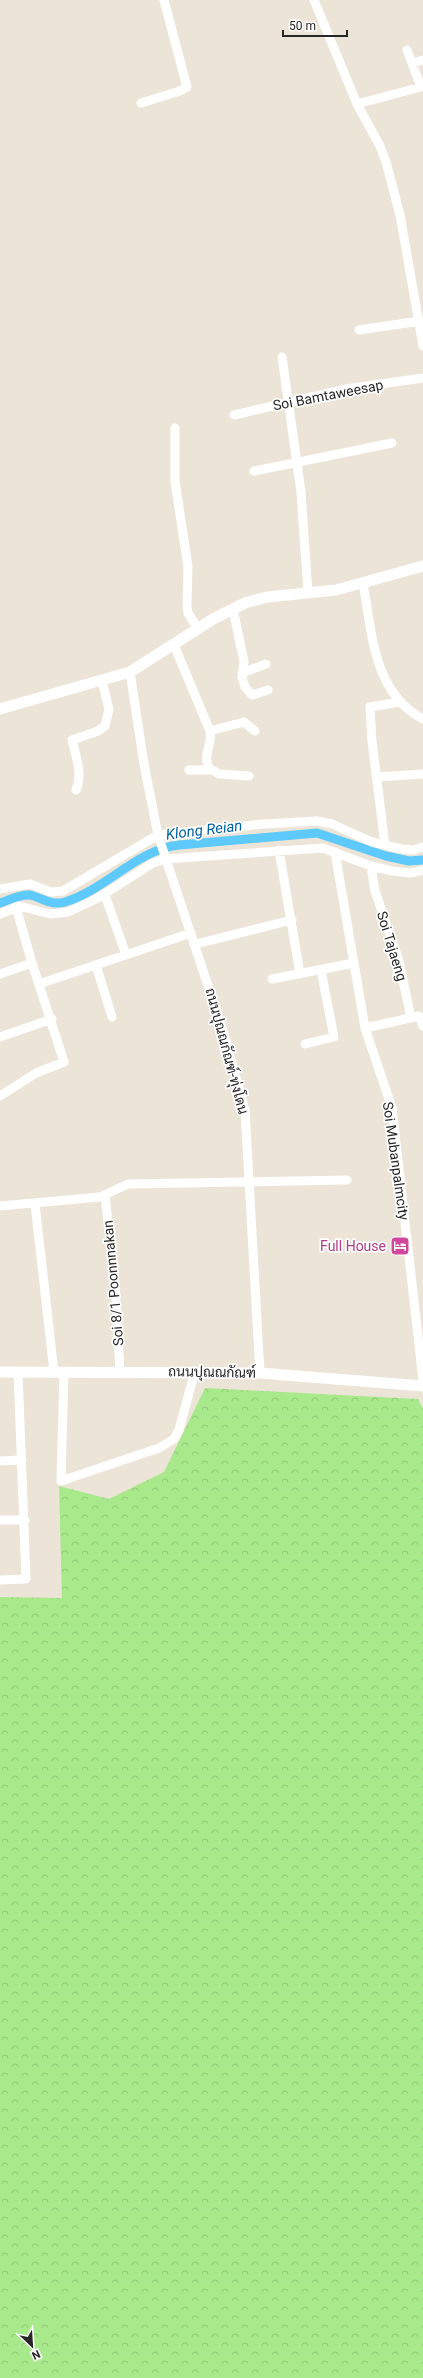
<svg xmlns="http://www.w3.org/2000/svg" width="423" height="2378" viewBox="0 0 423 2378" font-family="Roboto,Sarabun,sans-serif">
  <defs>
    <pattern id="forest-crowns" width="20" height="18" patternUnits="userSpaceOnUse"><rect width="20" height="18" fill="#a8e98c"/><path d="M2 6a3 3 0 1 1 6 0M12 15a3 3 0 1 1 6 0" fill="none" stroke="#91c879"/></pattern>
  </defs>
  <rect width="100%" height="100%" fill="#ece4d7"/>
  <!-- forest -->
  <path fill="url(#forest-crowns)" d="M205,1388L418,1399L423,1409V2378H0V1597L62,1598L59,1486L109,1499L164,1472Z"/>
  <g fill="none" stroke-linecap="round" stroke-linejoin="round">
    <!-- canal -->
    <path stroke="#5dcafb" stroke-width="9" d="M0,903C9,900 20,894 30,895C42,898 51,906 65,902C105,890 138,849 179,845L317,833L386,856L409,861L423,860"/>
    <!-- minor -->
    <path stroke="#fff" stroke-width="9" d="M314,0L357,104L380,146L386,162L400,215L423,346
      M412,63L423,60
      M141,103L180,91L187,87L164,0
      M357,104L421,87L407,50
      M359,330L420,321
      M282,357L301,492L308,593
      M234,415L346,389L423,378
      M175,428V481L188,567L187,607L188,613L198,629
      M254,471L392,443
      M363,583C372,632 373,693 423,719
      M233,609L244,662L242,677L245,687L252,695L268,690
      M174,645L210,731C213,744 202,754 209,768L219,774L249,776
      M130,672L144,764L158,835L224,1034L245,1110L260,1373
      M242,673L266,664
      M210,731L244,722L255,731
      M189,770H210
      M377,777L423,774
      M76,790C83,774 76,757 72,740L98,731L105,726L109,709L102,681
      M385,845L372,741L370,707L399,702
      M279,850L300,974
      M335,852L365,1028L392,1108L423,1380
      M371,866L375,891L399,961L411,1018L419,1016
      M0,889L30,884L51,892L63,891L158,835L264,824L317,821L332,824L372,842L402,849L414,850L423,847
      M105,895L126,955
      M0,914L19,906L50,914L68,912L98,898L153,863L165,859L323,848L371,866L392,871L411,873L423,870
      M196,944L292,920
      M96,965L112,1017
      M0,974L32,963
      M272,979L354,963
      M39,984L191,933
      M365,1028L419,1016L423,1026
      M0,1037L52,1019
      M305,1044L334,1037L321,970
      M0,1096L36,1073L64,1062L32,963L16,907
      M105,1195L115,1284L120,1372
      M35,1204L54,1372
      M0,1206L100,1197L128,1184L347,1180
      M64,1372L61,1481L159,1448L174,1439L179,1430L195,1371
      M0,1461L22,1460
      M0,1520H25
      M0,1580L26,1579L18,1372"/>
    <!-- tertiary -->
    <path stroke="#fff" stroke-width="11" d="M0,709L130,672L213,619L245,603L267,597L336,590L423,566
      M0,1372L260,1373L423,1386"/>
  </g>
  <!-- icons -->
  <defs>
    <g id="hotel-square" transform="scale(1)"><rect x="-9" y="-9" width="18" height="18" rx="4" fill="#d1479c" stroke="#fff"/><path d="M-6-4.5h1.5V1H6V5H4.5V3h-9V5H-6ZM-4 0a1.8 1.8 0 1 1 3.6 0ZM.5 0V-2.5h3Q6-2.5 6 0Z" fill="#fff"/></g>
  </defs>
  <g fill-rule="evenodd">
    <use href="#hotel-square" x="400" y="1246"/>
  </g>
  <g text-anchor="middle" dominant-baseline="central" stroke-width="3.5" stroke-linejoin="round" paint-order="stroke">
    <!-- street labels -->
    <g font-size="14" fill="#272727" stroke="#fff">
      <text transform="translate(328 395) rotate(-11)">Soi Bamtaweesap</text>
      <text transform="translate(392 946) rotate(73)">Soi Tajaeng</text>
      <text transform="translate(227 1051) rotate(75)">ถนนปุณณกัณฑ์-ทุ่งโดน</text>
      <text transform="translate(396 1161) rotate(82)">Soi Mubanpalmcity</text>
      <text transform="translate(113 1283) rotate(-95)">Soi 8/1 Poonnnakan</text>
      <text transform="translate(212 1372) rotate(1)">ถนนปุณณกัณฑ์</text>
    </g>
    <!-- hotel labels -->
    <g font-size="14" fill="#b23c85" stroke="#fff" text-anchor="end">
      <text x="386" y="1246">Full House</text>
    </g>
    <!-- water labels -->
    <g font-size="15" font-style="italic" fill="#0063a2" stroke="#fff">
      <text transform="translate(204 830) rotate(-7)">Klong Reian</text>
    </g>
  </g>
  <!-- north arrow -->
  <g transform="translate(32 2346) rotate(155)" stroke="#ffffff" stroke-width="3" paint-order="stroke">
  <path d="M0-3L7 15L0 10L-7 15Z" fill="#272727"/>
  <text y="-6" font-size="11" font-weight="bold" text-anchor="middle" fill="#272727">N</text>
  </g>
  <!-- scale -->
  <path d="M283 30v6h64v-6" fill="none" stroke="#272727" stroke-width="2"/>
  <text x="289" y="30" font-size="12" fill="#272727" stroke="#ffffff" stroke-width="3" paint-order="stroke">50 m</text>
</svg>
